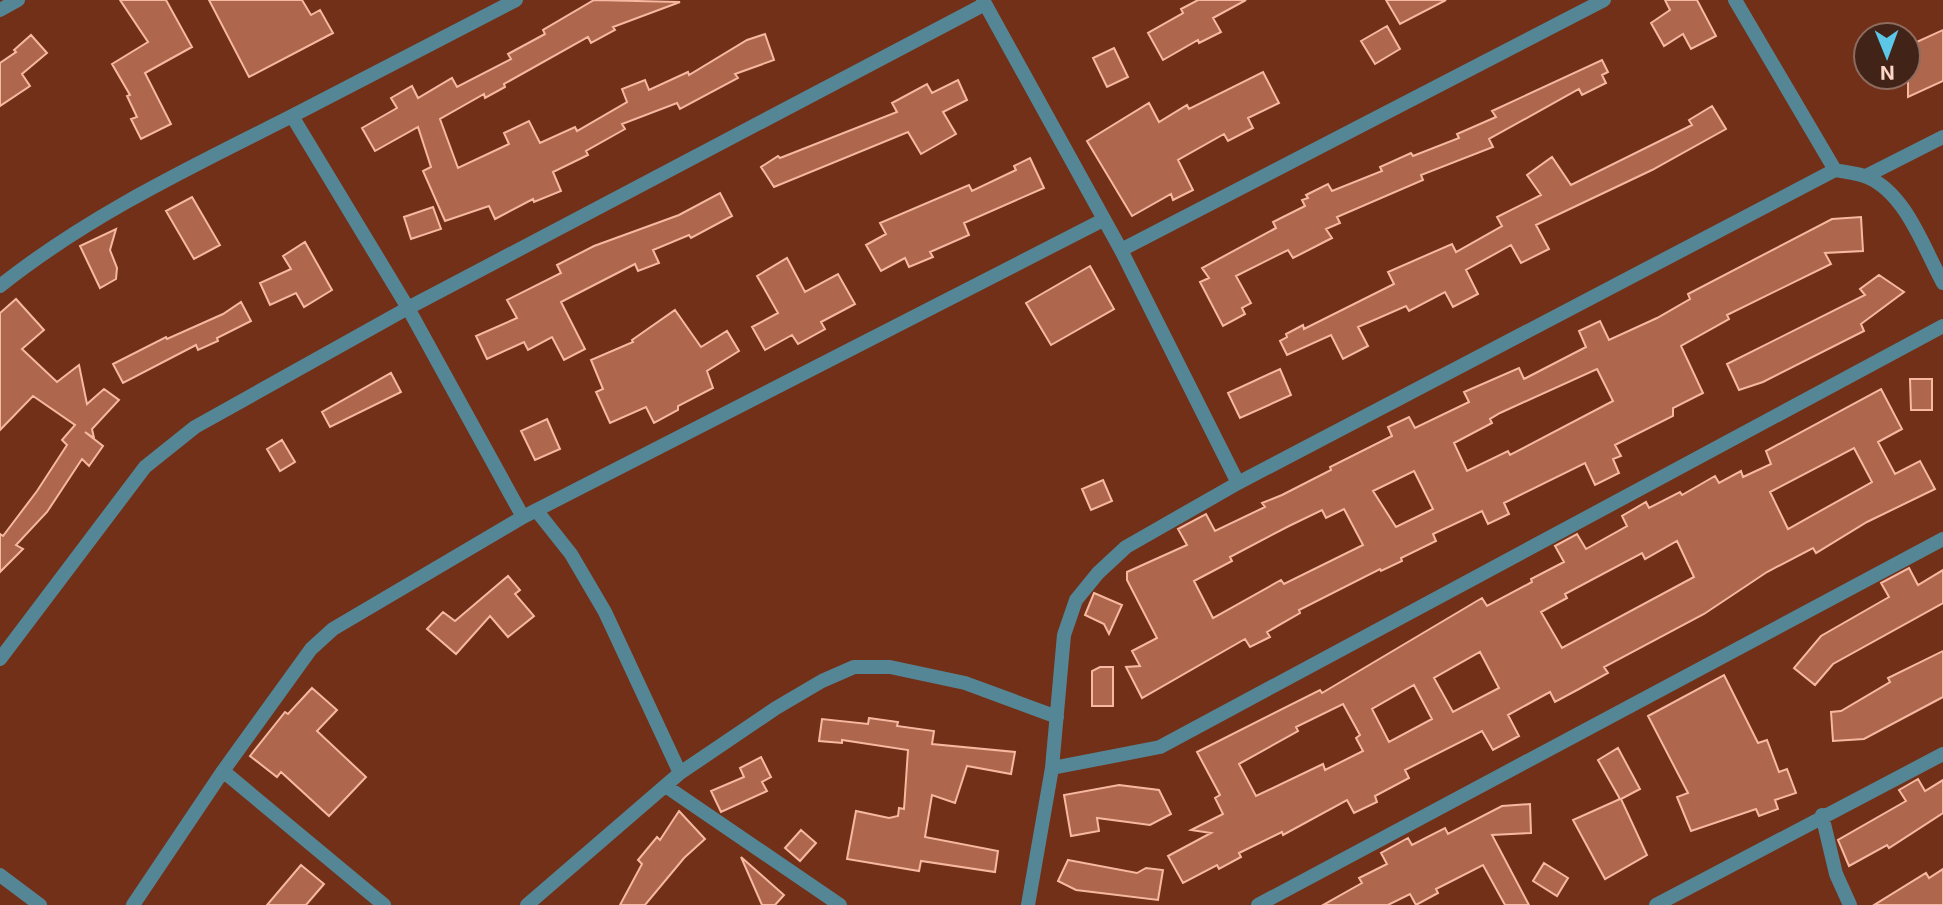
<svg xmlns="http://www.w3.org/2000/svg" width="1943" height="905" viewBox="0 0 1943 905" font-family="Inter,sans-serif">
  <rect width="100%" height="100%" fill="#713017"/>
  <!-- building -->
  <path fill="#ae674d" stroke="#f7b8a2" stroke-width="2" fill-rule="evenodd" d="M120,0H166L192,47L145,73L171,124L141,139L131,119L137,117L127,96L130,95L112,64L148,42Z
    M209,0H302L311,15L320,10L333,33L249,77Z
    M594,0L680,2L613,27L615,30L591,43L588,37L504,84L505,87L485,98L484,94L440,119L458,168L509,144L504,133L529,121L540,143L575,127L577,131L627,102L622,89L645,80L649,90L688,72L689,75L747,40L765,34L774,60L735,74L738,78L680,109L677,103L622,124L625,129L586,151L588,155L553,172L561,191L534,202L533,199L495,219L489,206L445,221L423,171L431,167L418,127L375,151L362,128L397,108L391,98L412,86L418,98L452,78L457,87L511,59L508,54L545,34L543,30Z
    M1198,0H1246L1213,18L1221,32L1199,43L1198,40L1163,60L1148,33L1183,13L1181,9Z
    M1386,0H1446L1400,24Z
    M1665,0H1697L1716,36L1691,49L1683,34L1664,46L1651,23L1670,10Z
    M1387,26L1400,49L1375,64L1361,41Z
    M1943,30V81L1908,97V46Z
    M31,35L47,53L22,74L30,86L0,106V63L16,52L14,50Z
    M1114,48L1128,77L1107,87L1093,58Z
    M1602,60L1608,72L1602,75L1606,83L1582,95L1579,89L1489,139L1493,147L1421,175L1423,180L1337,217L1340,223L1326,229L1332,238L1293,258L1288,250L1236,276L1251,303L1242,308L1245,314L1223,326L1200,282L1209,278L1202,268L1276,228L1273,222L1305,206L1302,200L1308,198L1306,195L1328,184L1332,191L1382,171L1380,167L1411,153L1413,156L1459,138L1457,134L1496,117L1492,111Z
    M1263,72L1279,103L1248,118L1253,128L1228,141L1224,134L1178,160L1193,190L1173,200L1171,194L1132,216L1087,141L1149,103L1159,122L1187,105L1189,109Z
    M958,80L967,100L943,112L956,134L921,154L908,132L774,187L761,167L778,156L780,158L897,112L892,103L927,84L932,93Z
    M1712,106L1726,129L1652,170L1536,225L1549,249L1521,263L1511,245L1466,270L1478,294L1453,307L1445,292L1409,311L1406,306L1358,327L1368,346L1343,359L1331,335L1287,355L1280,341L1287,337L1286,334L1303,325L1304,329L1394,284L1388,272L1452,244L1456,252L1502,226L1497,217L1541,195L1527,175L1552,157L1571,185L1692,125L1689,120Z
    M1030,158L1044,188L964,223L969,235L930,252L933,257L909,267L905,258L881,271L866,245L886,234L880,223L969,185L972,191L1016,170L1014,166Z
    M720,193L732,216L691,238L689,235L653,250L659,263L638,271L635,264L561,302L585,349L564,360L552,337L528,350L524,342L487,359L476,336L517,318L507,300L561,273L557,265L594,246L679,215Z
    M192,197L220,245L194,259L166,211Z
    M433,207L441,229L411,239L404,217Z
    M1861,217L1863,251L1825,253L1831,264L1727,315L1729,319L1681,346L1703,393L1673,408V416L1615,445L1621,456L1613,459L1619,473L1595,485L1585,463L1504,503L1509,514L1488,524L1482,511L1433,534L1436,541L1401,558L1402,561L1381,571L1380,569L1299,610L1300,613L1267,632L1270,637L1250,647L1245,639L1142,698L1126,667L1140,666L1132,651L1157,638L1127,580V572L1187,545L1178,529L1206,514L1215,531L1265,507L1262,503L1282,495L1331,470L1330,467L1392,436L1388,427L1409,417L1415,428L1469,402L1464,392L1519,368L1524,379L1586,347L1579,331L1600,321L1609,340L1657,318L1690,299L1688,294L1832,219ZM1597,369L1613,401L1510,455L1508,451L1467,471L1454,443L1492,423L1490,419L1500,413ZM1414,471L1433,509L1396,527L1373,491ZM1344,509L1363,545L1284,584L1281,580L1213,618L1194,581L1232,561L1230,557L1289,526L1322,510L1326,518Z
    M116,229L110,250L117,268L116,279L100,288L80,246Z
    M305,242L332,290L304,307L296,293L270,305L260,283L291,269L283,256Z
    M787,258L805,292L838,274L855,304L821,322L825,329L798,344L792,335L765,350L752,327L778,313L757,276Z
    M1090,266L1114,309L1051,345L1026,303Z
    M1879,275L1904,292L1861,324L1864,331L1763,382L1739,390L1727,364L1865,295L1860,289Z
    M16,299L44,330L22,349L57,382L79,365L87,404L104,389L119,400L92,429L94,438L85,432L103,446L89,466L82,459L47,512L16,545L23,549L0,572V534L3,536L37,491L67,445L62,440L75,425L33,396L0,430V313Z
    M241,302L251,321L217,338L218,341L198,350L196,345L123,383L113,364L166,337L167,339L223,314Z
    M675,310L701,347L727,331L739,351L707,371L713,388L678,406V410L654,423L646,407L610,423L596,392L603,389L591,360L633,342L632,340Z
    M1280,369L1291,395L1240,418L1228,393Z
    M391,373L401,392L330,427L322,412Z
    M1910,379H1932V410H1911Z
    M1881,389L1902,429L1878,442L1895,474L1920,461L1935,489L1867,522L1816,553L1813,548L1767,572L1704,614L1604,667L1608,673L1579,689L1555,702L1550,692L1508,715L1519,736L1493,750L1482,731L1405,770L1409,778L1375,796L1377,802L1354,813L1347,800L1283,835L1282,832L1239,853L1241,857L1219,869L1217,865L1183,883L1168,856L1211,833L1191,830L1223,814L1215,798L1220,795L1197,752L1320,690L1322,693L1482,598L1487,606L1532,582L1531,579L1564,562L1555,546L1577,534L1586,549L1627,526L1622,516L1646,502L1649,508L1680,492L1682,495L1715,476L1719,483L1741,471L1743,477L1771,464L1766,451ZM1854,448L1872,482L1788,529L1770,492ZM1677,541L1694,577L1562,648L1541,612L1567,598L1565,594L1642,553L1645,559ZM1480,652L1499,688L1453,712L1434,678ZM1414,685L1432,719L1389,742L1372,709ZM1343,704L1360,735L1356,738L1363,751L1325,770L1323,764L1256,796L1239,764L1298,731L1296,727Z
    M547,419L560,449L535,460L521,431Z
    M282,440L295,462L280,471L267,449Z
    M1103,480L1112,501L1091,510L1082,489Z
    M1909,568L1918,585L1943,570V603L1833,664L1815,685L1794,668L1821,636L1889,597L1881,583Z
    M508,576L520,590L515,594L534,616L508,637L490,616L456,654L427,629L443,612L455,621Z
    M1094,593L1122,605L1109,634L1104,624L1085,615Z
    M1943,651V697L1864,739L1833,741L1831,712L1841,711L1890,682L1888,678Z
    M1100,667H1113V706H1092V671Z
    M1724,675L1758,743L1767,740L1779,772L1787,769L1796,793L1775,800L1778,809L1759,816L1756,809L1691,831L1677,797L1688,793L1648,716Z
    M312,688L337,710L317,731L366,777L329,816L281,772L277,777L250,756L285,712L288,714Z
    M869,718L898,722L897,726L934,731L932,744L1015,752L1011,774L967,766L955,803L932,795L925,837L998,851L995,872L921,861L919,871L847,859L856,811L889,818L898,816L899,808L904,809L908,750L842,740V743L819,741L822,719L868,724Z
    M1618,748L1640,789L1621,799L1647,855L1605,879L1573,820L1620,799L1598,760Z
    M761,757L771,777L762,782L767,791L721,812L711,791L744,777L740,768Z
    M1918,779L1925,791L1943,780V813L1889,848L1887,845L1849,866L1838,840L1906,801L1899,790Z
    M1119,785L1159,790L1171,814L1150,825L1097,818L1099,831L1071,836L1064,795Z
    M1530,804L1531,833L1492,835L1529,905H1505L1483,865L1436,889L1438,893L1416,905L1410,894L1388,905H1323L1362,883L1359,878L1387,864L1381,853L1408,838L1412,845L1445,828L1448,834L1502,806Z
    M679,811L705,839L684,858L645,905H620L642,864L638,860L657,837L660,840Z
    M801,830L816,843L800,861L785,848Z
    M741,857L784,895L775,905H762Z
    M1068,860L1137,873L1146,868L1163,870L1158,900L1076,890L1058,881Z
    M1544,863L1568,878L1557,896L1533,881Z
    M301,865L324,884L306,905H267Z
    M1943,869V905H1874L1926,873L1929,878Z"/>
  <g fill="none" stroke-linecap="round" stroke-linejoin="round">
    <!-- minor -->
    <path stroke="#558696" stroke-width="14" d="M516,0L292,116L408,308L523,517
      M983,0L1121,250L1238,483
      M1735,0L1835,170
      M0,10L18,0
      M1866,176L1943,137
      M1121,250L1604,0
      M0,286C89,215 191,167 292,116
      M536,510L571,554L605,612L680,773
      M0,659L145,467L195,427L408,308L985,4
      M1052,768L1160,747L1943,326
      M223,771L384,905
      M667,787L840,905
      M1822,815L1836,874L1850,905
      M0,875L40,905
      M133,905L223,771L311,649L333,629L523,517L1103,220
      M527,905L680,773L776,708L822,681L854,667H890L965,683L1057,717
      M1028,905L1052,768L1064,635L1076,600L1098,573L1126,547L1238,483L1835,170C1845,172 1858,173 1867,177C1906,193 1924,249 1943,283
      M1258,905L1943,539
      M1656,905L1943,754"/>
  </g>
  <!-- north arrow -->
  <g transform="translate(1887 56) rotate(179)"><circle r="33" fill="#412318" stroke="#8d6b5e" stroke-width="2"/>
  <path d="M0-5L12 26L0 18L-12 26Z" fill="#5cc7e7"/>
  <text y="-10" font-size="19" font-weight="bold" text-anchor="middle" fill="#fed6c7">N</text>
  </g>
</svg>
